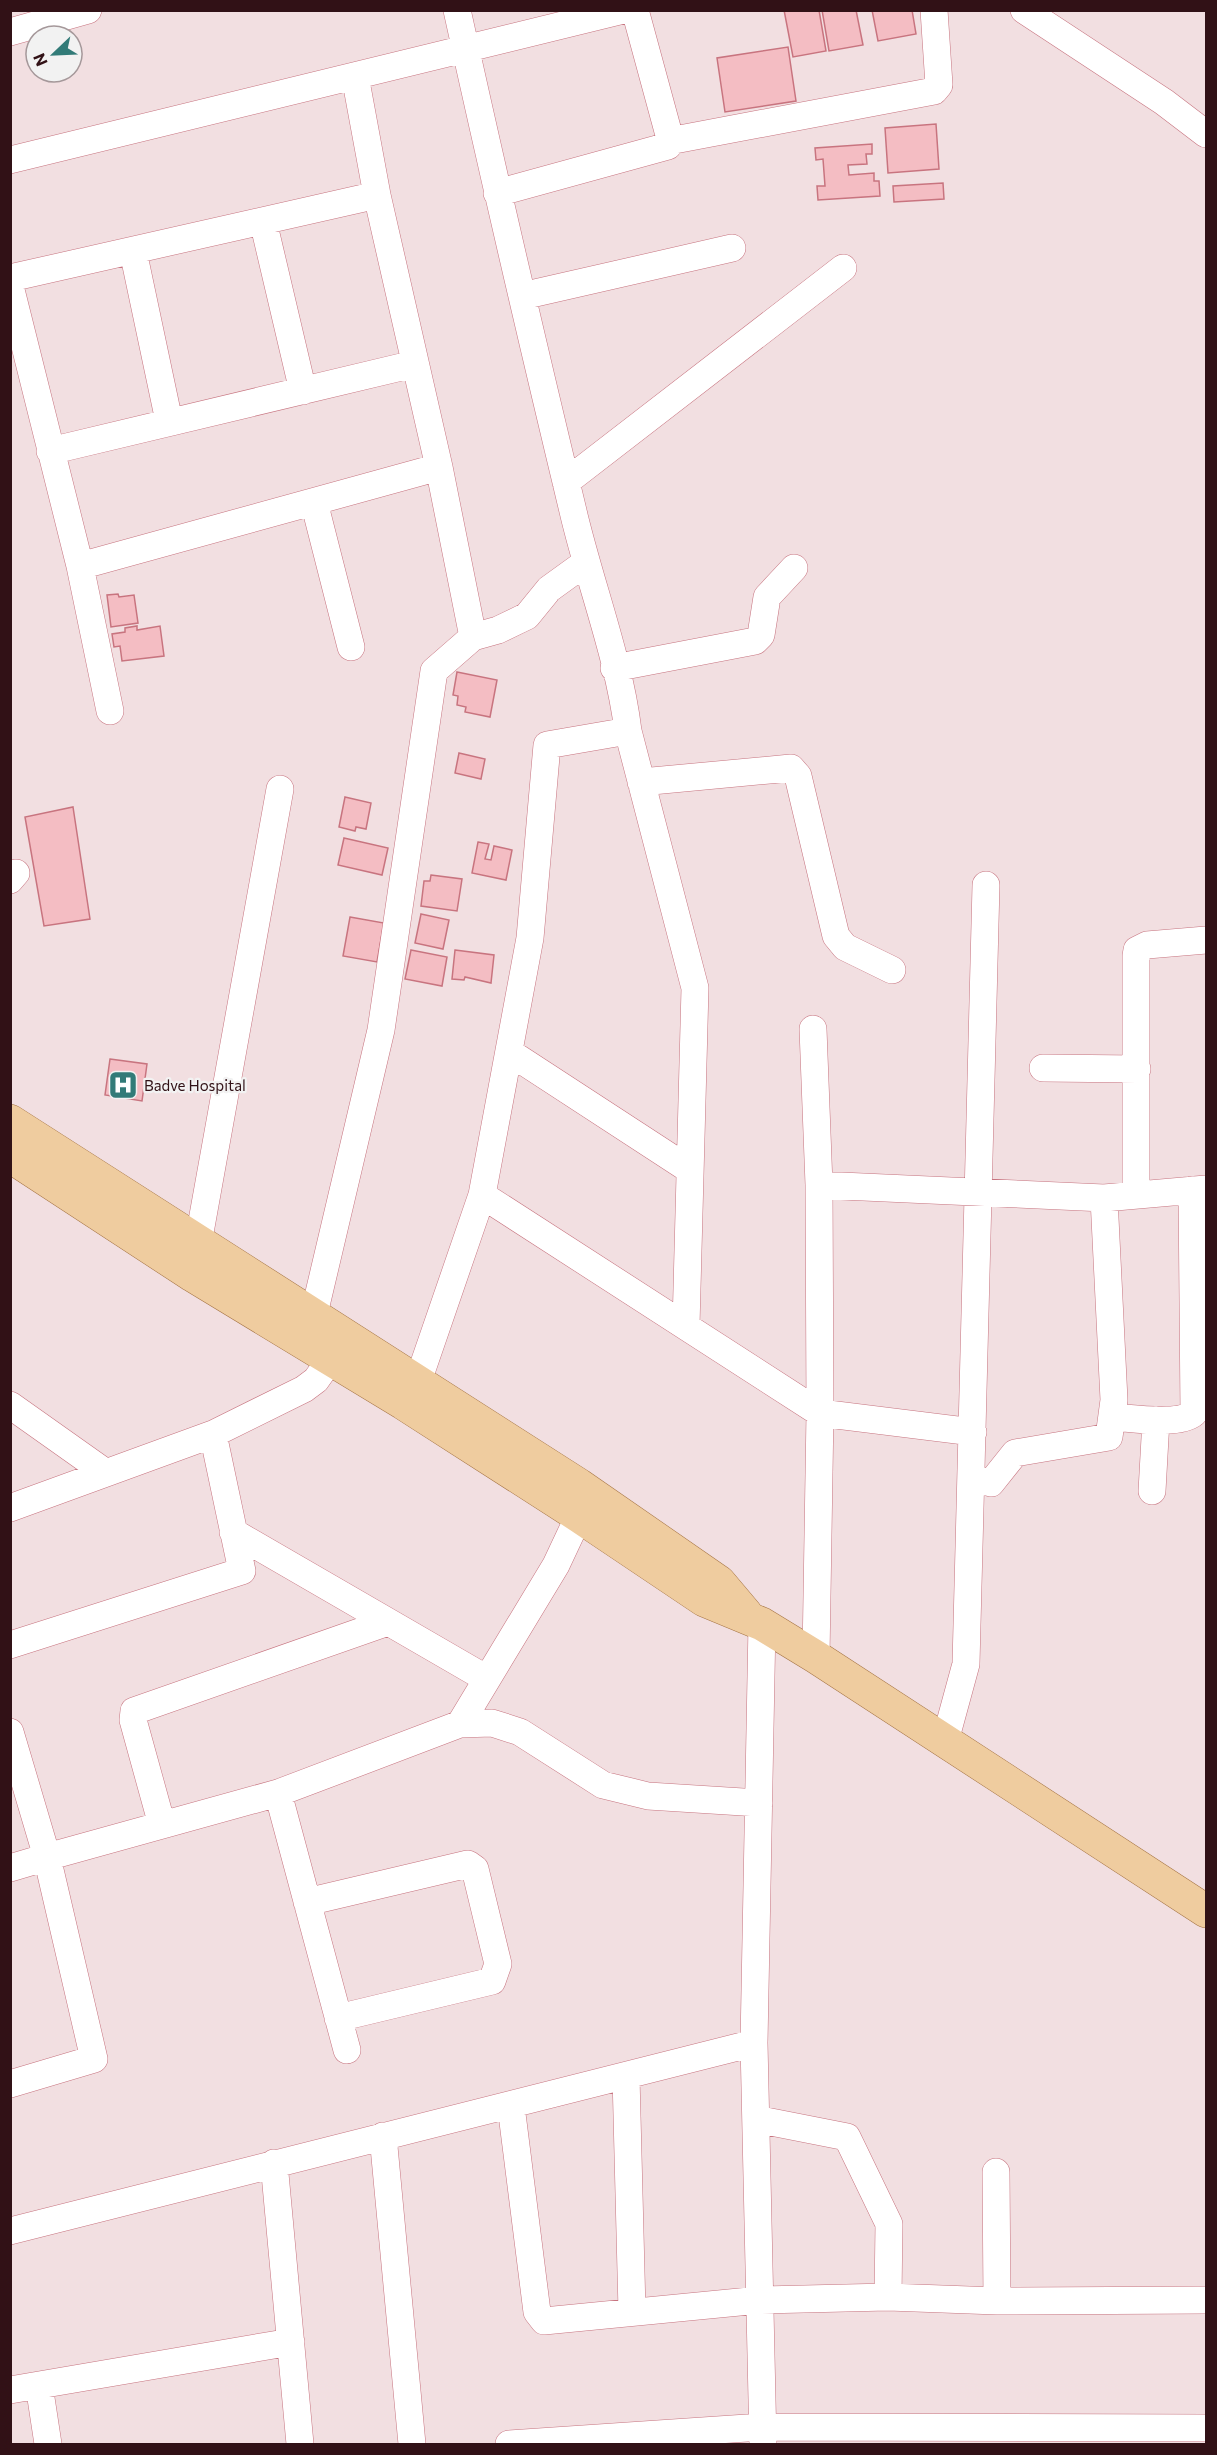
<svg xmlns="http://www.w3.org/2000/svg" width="1217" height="2455" viewBox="0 0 1217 2455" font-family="Commissioner,sans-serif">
  <rect width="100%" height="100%" fill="#f2dfe1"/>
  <!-- building -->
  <path fill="#f4bdc3" stroke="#c8747f" stroke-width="1.5" d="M784,10H819L826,51L793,57Z
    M822,10H856L863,45L829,51Z
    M872,10H912L916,34L878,41Z
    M788,47L796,101L725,112L717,58Z
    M936,124L939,169L888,173L885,128Z
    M872,144V154H866L867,164L848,165L849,175L874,173V181H879L880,196L818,200L817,186H825L823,159L816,160L815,148Z
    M943,183L944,199L894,202L893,186Z
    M118,594L119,597L134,595L138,623L111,627L107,595Z
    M137,626V630L160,626L164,656L122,661L120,646L114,647L112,634L125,632V628Z
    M457,672L497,680L490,717L465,712L466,707L457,705L458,696L453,695Z
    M459,753L485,759L481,779L455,773Z
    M345,797L371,803L366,829L356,827L355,831L339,827Z
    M73,807L90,919L44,926L25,817Z
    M344,838L388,848L382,875L338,865Z
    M478,842L489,844L485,859L491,860L494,846L512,850L506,880L472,873Z
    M431,875L462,879L457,911L421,906L424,881H430Z
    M421,914L449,920L443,949L415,943Z
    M350,917L384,923L377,962L343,956Z
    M411,950L447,957L442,986L405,979Z
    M455,950L494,955L491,983L465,977L464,980L452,979Z
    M110,1059L147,1064L142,1101L105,1095Z"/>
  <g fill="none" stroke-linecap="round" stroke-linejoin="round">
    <!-- minor casing -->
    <g stroke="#c7737f" stroke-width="28">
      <path id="minor" d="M457,10C494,178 533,345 573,511C590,584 619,657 628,731L695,988L686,1326
        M1024,10L1164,102L1206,134
        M10,32L88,10
        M669,141L934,91L939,85L934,10
        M10,160L624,10
        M497,193L668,146L669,135L635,10
        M377,195L439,467L473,637
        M263,221L303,391
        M133,251L169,421
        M10,278L377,195L355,76
        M10,286L80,566L110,711
        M522,296L732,248
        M50,451L414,364
        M566,482L843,268
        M314,502L351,647
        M80,566L439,467
        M614,668L755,641L761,635L767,597L794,568
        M641,782L791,768L798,776L836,936L845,947L892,970
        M10,880L16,873
        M813,1029L819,1185
        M509,1052L690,1170
        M1043,1068L1137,1069
        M1136,1193V956L1137,950L1147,945L1206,940
        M482,1195L820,1413L973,1432
        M195,1260L280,789
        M314,1314L381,1030L434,671L473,637L498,630L527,616L549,589L585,563
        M418,1381L482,1195L530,938L547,745L628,731
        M10,1405L106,1473
        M1112,1417C1132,1418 1179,1426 1194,1413L1192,1190
        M972,1478L991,1483L1015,1453L1109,1437L1114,1400L1104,1198
        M1152,1491L1156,1420
        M10,1508L213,1434
        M233,1532L487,1679
        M762,1624L754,2043L763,2444
        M10,1645L242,1571L213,1434L304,1389L316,1380L342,1343
        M816,1657L820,1413L819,1185L1104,1198L1206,1189
        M460,1724L556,1565L579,1516L590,1499
        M10,1732L47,1857L278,1793L460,1724L492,1723L520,1732L603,1785L648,1796L759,1803
        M945,1741L966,1664L986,885
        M278,1793L347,2050
        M162,1825L133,1720L134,1711L388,1622
        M10,1868L47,1857L94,2059L10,2084
        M307,1902L468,1864L475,1869L498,1964L492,1981L338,2018
        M626,2076L632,2311
        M511,2106L537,2312L544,2321L760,2300L888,2297L997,2301L1206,2300
        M756,2119L847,2137L889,2224L888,2297
        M383,2136L412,2444
        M274,2163L300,2444
        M996,2172L997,2301
        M10,2231L754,2043
        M39,2385L48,2444
        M10,2390L291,2342
        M509,2444L762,2427L1206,2428"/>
    </g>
    <!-- major casing -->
    <g stroke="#a57445" stroke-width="34">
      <path id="major" d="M10,1121L579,1485L719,1582L746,1614
        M10,1156L192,1275L403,1403L579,1516L704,1600L762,1624L816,1657L1206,1911"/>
    </g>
    <!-- minor -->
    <use href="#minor" stroke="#fff" stroke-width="27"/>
    <!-- major -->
    <use href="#major" stroke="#efcc9f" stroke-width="33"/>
  </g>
  <!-- icons -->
  <defs>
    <g id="hospital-square" transform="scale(1.5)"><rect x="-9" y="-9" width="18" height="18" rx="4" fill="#327b78" stroke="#f2f2f2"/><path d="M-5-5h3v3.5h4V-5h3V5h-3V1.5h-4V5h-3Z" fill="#fff"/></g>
  </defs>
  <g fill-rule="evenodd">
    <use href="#hospital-square" x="123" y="1085"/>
  </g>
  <g text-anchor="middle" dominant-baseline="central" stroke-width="4.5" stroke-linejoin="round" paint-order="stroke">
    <!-- poi labels -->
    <g font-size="15" fill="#311116" stroke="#f2f2f2" text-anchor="start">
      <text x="144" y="1085">Badve Hospital</text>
    </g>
  </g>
  <!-- border -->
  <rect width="1217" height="2455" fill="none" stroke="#311116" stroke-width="24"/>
  <!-- north arrow -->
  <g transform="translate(54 54) rotate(247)"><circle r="28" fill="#f2f2f2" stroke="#a5989a" stroke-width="1.5"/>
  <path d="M0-4.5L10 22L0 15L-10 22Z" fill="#327b78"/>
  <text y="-9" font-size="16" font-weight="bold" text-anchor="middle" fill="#311116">N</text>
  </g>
</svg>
